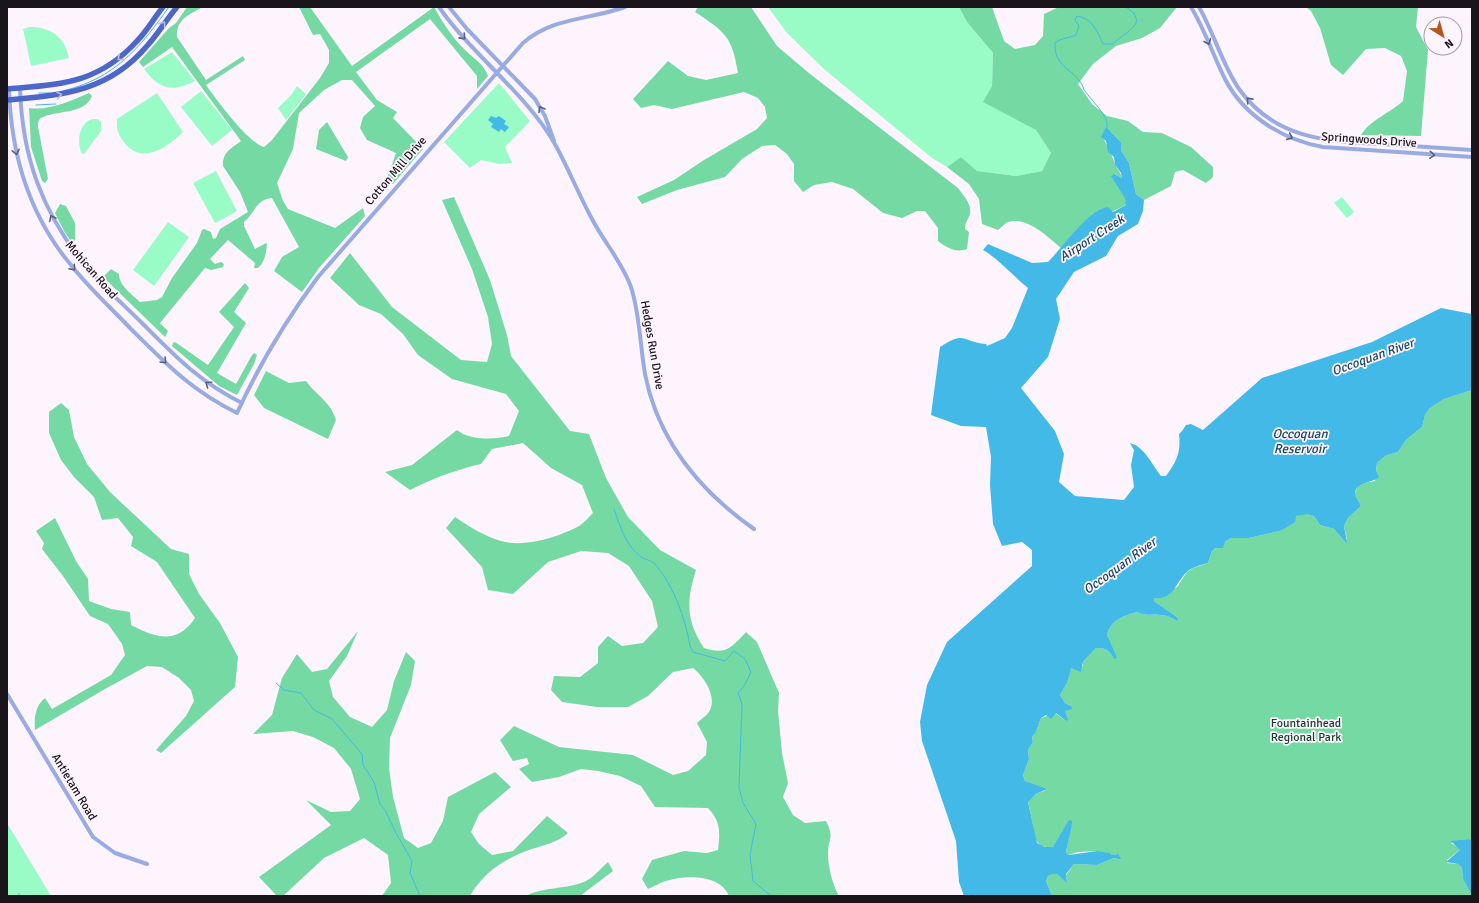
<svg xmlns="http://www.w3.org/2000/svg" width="1479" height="903" viewBox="0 0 1479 903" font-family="Signika,sans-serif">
  <rect width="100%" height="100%" fill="#fef4fd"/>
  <!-- green -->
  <path fill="#99fcc6" d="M768,7H959L967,22L993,53L992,86L984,102L1036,130L1051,153L1042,171L1016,176L977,171L961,157L947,167L932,158L825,70L787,33Z
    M30,27C51,27 65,37 69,58L31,66L23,29Z
    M172,52L195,81C172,93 159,89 144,69Z
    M499,83L530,121L505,147L512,163L499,164L481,160L470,168L444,142Z
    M297,86L306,94L286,120L278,108L292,94Z
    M201,91L232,130L212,146L181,107Z
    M157,93L183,132C168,147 141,166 124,142C118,135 116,128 117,119Z
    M93,119H98L101,122V131L84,154H82C76,142 79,122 93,119Z
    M216,171L237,211L215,223L193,183Z
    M1342,197L1354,212L1347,218L1334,203Z
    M168,222L189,237L154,286L133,270Z
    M7,823L51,896H7Z"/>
  <!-- forest -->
  <path fill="#75d9a4" d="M187,7L201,8C188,15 176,20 177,37L206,80L243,56L245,60L206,85C216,99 248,143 264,147L272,140L320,78L329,63V50L320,34L313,35L299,7H310L352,66L434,7C442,21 451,36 463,48C471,57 484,63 488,76L477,89V76L430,19L356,72L377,100L397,112L393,118L423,149L393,184L389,182L388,176L396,153L367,140L360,128L363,117L375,106L352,80H342L324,90L299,113L293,149L277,183L283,201L288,209L335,228L363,208L365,216L319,268L302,292L274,271L282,257L299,247L272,198C256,199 255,213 244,222V226L255,249L266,243L267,244C266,253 265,262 258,268H254L255,263L228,240L210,259L215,264L221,262L224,264L223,267L211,270L205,268L160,323L168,331L165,337L103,277L111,269L119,274C119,286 132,294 140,302L157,300L162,297L172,278L197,243L202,230L204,229L211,232L213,239L216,238L220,229L248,212L240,192L223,166C222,152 232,148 241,141L172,47L143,67L139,62L169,28L176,23Z
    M698,7H751L777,46L810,74L958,188C963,195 972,204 970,214C968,220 965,222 965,229L969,232L967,249C956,253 947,248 938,241V228L925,211H917L902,218L883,213L853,189L832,182L814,185L803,192L794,181V164L787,154L775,145L762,146L742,159L725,177L677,190L642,204L637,197L674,180L704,160L757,129L767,118L765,107L758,98L744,92L672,109L654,105L641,108L633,99L668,61L688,76L706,80L738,73C732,36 725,32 695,12Z
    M959,7H992L1004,41L1015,49L1035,45L1043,36L1044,14L1059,7H1177L1160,28L1142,38L1116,46L1093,64L1078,84L1092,104L1107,116L1128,121L1143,132L1162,133L1191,147L1213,167V177L1206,183L1183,170L1175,172L1171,186L1144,200L1136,194L1129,163L1121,150V142L1110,131L1102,135V136C1107,145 1112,155 1115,164C1117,170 1121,172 1122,178L1114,174C1115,185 1129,195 1126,205L1078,228L1061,248C1048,237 1027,216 1008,222C1005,223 1001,228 998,230L982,224L979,199L969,184L947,167L961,157L977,171L1016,176L1042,171L1051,153L1036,130L983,102L992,86L993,53L967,22Z
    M1306,7H1418L1416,27L1428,50L1421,136L1361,135C1370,120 1390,113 1403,101L1407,71L1401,56L1385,48L1366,49L1343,75L1331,65L1320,28L1311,11Z
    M89,93L92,96C85,115 55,110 41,118C38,120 38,123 38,127L48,179L45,183L42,181L31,147L29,108C49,111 70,101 89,93Z
    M327,122L348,157L346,161L316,149L319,130Z
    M454,197L490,280L507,335L511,356L570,431L589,434L606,478L628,517L660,550L696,570C686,602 686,620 704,648C726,655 731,648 746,632L757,642L779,693L778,711L782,753L788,783L783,797L793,815L805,823L826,821C835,839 828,837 828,854C828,867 833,886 839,896H729C720,874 685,875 666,881C660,882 654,887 648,889L642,879L652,860L684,851L707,853L718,850C720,832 721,822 708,808L655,807L641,786L620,776L598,771L581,769L559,777L532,782L519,769L529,764L527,758L513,761L500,740L514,726L559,747L633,755L673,775L688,771L706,755L707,742L697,723C701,719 708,715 710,710C717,695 703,676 693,668L673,672L648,696L628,707H597L562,702L551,690L554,676L580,677L598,663V647L608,636L622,646L643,643L658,627L652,601L629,566L608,553L581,551L548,562L513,594L488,590L482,567L446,528L455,517C470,527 484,536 501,541C524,548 559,537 579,526C584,523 589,517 593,513L582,485L551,468L523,443L492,449L481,464C455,470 434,478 410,490L385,472L412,465L457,430C469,440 493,440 509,436L519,411L506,394L452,379L418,355L403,334L381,314L359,305L330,278L350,253L392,307L461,360L487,362L492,344L488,317L472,269L442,200Z
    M60,204L66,206L75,223V240L72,243L64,231L55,213Z
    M245,283L249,288L234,312L246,323L217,373L236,384L252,355L254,353L257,355L254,364L237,395L219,386L172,346L173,343L175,342L208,365L234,327L219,312Z
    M266,371L289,383L306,381C316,395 331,402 336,420L328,439L264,408L254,395Z
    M1472,390V839L1451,843L1460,848V850L1447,860V863L1458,864L1462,868L1463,879L1472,896H1052L1046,881L1048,876L1052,873L1057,874L1067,882L1066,875L1074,864L1097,865L1114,858L1122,860L1116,854L1112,856L1097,851L1078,852L1069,855L1066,852L1072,821L1053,847C1046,848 1039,846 1036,840L1028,801L1036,794L1046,790L1025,781L1023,775L1029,759L1028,750L1033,742L1032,737L1036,732L1041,718L1055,713L1066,721L1065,711L1071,706L1065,703L1060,695L1067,683L1068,673L1071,668L1075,669L1083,666V662L1096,648C1106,648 1109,650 1114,659L1107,635C1111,620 1123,616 1137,612C1145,617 1152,613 1161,615C1168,615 1173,619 1179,622L1177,617L1154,601L1155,598L1177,587L1187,572L1193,568L1208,563L1212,551L1231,538H1249L1280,531L1296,516L1301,514H1308L1314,516L1320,525L1334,529L1346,543L1347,539L1344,526L1348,518L1361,506C1360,502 1355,499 1355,495C1355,484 1368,482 1375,481L1377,463L1385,456L1398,452L1406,440L1422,427L1425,415L1430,408L1444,399Z
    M61,403L69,410L74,437L87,464L110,492L171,549L189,554V574L199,594L220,623L238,657L235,687L161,753L156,750L186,716L194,701L191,690L179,678L162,667L147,666L105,689L35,730C34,718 35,706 45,698L52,709L111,675L125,655L122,644L108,624L90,616L63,576L42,549L44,543L36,531L55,518L76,561L88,579L89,601L111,609L130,612L131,625C156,638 177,645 195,618L157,562L131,546L133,537L118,518L102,520L94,497L74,477L61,460L49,433V412Z
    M358,631L347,656L329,681L333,697L350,717L372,727L387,710L394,681L406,652L415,661L411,685L390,738L389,768L393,797L404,838L418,848L431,843L443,821L448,797L495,772L511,787L479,814L471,832L479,844L492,855L513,851L547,816L568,833C557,843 543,845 529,850C504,859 483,873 470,896H382L391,883L388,855L364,838L324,858L283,896H277L259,877L331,825L306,800L331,812L350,811L360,799L351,769L334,748L313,737L293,731L253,734L272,715L282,678L297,654L312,672L327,669Z
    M608,862L613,871L580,896H526C544,886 567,890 586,881C594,877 601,868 608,862Z"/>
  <!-- water -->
  <path fill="#42b9e7" d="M491,116L496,118L499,116L506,121L504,124L509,127L505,132L501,129L499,132L491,127L493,124L488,120Z
    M1106,127L1121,142V150L1129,163L1136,194L1144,200L1143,211L1138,224L1118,236L1106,256L1074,272L1056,299L1060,319L1048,357L1021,388L1055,431L1064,454L1059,482L1075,496L1124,500L1134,487L1131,465L1134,450L1130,443C1145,447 1152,465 1161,476H1166C1177,461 1181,452 1179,434L1182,431L1186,425L1191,424L1203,430L1262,378L1372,342L1441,308L1472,314V390L1444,399L1430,408L1425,415L1422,427L1406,440L1398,452L1385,456L1377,463L1376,471L1379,477C1373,483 1354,482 1355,495C1356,499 1360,502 1361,506L1348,518L1344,526L1347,542L1346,543L1334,529L1320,525L1314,516L1307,514L1296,516L1295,522L1280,531L1249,538H1231L1225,542L1223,548H1216L1212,551L1208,563C1201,565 1193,567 1188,571C1176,581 1174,600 1155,598L1154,601L1177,617L1179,622C1173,619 1168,615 1161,615C1152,613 1145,617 1137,612C1123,616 1111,620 1107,635L1117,658L1114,659C1109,650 1106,648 1096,648L1083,662L1081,672L1071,668L1067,683L1060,695L1065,703L1071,706L1072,709L1065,711L1068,720L1066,721L1056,713L1051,719L1046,715L1041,718L1036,732L1032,737L1033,742L1028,750L1029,759L1023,775L1025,781L1047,789L1036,794L1028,802L1037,843L1045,847H1053L1069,820L1072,821V824L1066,852L1069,855L1097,851L1109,853L1112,855L1118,854L1122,860L1114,858L1097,865L1074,864L1066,874L1067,883L1057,874H1052L1048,876L1046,881L1052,896H964L959,882L956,841L922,741L920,722L927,685L947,642L1032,566V550L1022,542L1002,546L993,524L990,485L991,457L986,427L961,426L931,415L940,347C966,330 961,342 986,344L987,346L1005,338L1012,328L1028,288C1013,276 1000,260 983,250L988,244L1032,263L1048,262C1062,248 1089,209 1108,207L1113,212L1126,205L1125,198L1111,176L1114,174L1122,178L1121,173L1115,165L1114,157L1108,152L1106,141L1101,137Z
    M1472,839V896L1463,879L1462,868L1458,864L1446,862L1460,850L1451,841Z"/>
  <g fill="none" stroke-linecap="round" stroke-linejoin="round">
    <!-- stream -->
    <path stroke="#42b9e7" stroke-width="1" d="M63,91C115,78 139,49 169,7
      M39,93H50
      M36,105L56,104
      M1107,127C1109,116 1091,100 1085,91C1083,89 1083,85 1081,83C1070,67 1054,66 1055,43C1061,38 1069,38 1076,35L1079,26L1075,20L1077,16C1092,18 1097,31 1103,44H1113C1120,36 1133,31 1137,21L1134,13L1126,7
      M614,509C620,526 626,546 641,557C645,560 652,560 655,564C674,586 685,618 690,646L693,652L725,661L734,651L745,659L751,672L744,686L738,693L742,704L739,787L743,803L756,824L750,855L753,881L771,896
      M276,683L284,690L301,693L314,710L332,719L362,754L363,765L374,782L380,804L385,810L396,833L412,861L410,873L420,896
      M19,896V894"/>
    <!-- minor -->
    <path stroke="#98ace3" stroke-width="4" d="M439,7C472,55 528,95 556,146C569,170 579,195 592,219C604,242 622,262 631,287C640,315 640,345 645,374C658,440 700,491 754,529
      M449,7L467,29L535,99L545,116L554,141
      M1191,7C1205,30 1213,55 1225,79C1244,116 1283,140 1323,147L1472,157
      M1199,7C1214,33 1222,64 1239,89C1275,139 1325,141 1381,144C1411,146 1442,148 1472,150
      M20,88C22,156 42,213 86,266C103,287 124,305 143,324C176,357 200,382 242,403
      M9,89C11,153 29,215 71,265C89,288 111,308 131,329C166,364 192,391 237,413C259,365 286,320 318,277L523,43C553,17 589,20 625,7
      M7,694L93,837L115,853L147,864"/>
    <!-- major -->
    <path stroke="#4c67c9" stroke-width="5.5" d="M7,89C61,84 98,84 137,41C147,31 154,18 163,7
      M7,100C63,95 108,92 147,46C158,34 166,20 177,7"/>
  </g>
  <!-- one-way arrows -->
  <defs><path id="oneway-chevron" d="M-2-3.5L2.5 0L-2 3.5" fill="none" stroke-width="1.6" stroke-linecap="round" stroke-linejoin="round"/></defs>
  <g stroke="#b7bce8">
    <use href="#oneway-chevron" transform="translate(163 24) rotate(-55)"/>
    <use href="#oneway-chevron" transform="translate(120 58) rotate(141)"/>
    <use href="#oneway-chevron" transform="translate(59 95) rotate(-10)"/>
  </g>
  <g stroke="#59607e">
    <use href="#oneway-chevron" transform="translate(463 37) rotate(48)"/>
    <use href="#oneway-chevron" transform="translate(1208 42) rotate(67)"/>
    <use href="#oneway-chevron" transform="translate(1249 100) rotate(-132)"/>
    <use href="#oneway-chevron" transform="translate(541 109) rotate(-120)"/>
    <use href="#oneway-chevron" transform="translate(1290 137) rotate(24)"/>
    <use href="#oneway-chevron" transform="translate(16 152) rotate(78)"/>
    <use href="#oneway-chevron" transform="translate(1432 155) rotate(4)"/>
    <use href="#oneway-chevron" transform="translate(52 218) rotate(-117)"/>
    <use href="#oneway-chevron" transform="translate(73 268) rotate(49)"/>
    <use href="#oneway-chevron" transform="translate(164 361) rotate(45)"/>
    <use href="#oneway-chevron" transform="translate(208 384) rotate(-145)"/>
  </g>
  <g text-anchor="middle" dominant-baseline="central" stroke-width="3.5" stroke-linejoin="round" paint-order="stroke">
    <!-- street labels -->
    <g font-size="12" fill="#1a151a" stroke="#fef4fd">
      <text transform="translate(1369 140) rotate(4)">Springwoods Drive</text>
      <text transform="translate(396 171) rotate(-49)">Cotton Mill Drive</text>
      <text transform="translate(91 270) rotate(49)">Mohican Road</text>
      <text transform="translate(652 345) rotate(80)">Hedges Run Drive</text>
      <text transform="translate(74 787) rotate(59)">Antietam Road</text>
    </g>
    <!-- park labels -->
    <g font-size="12" fill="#16412c" stroke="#fef4fd">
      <text x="1306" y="723">Fountainhead<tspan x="1306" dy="14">Regional Park</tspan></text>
    </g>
    <!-- water labels -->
    <g font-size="13" font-style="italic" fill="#194a5d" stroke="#fef4fd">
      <text transform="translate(1092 238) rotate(-33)">Airport Creek</text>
      <text transform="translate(1373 357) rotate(-20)">Occoquan River</text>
      <text x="1300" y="434">Occoquan<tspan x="1300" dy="15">Reservoir</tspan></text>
      <text transform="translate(1120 566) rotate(-36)">Occoquan River</text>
    </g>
  </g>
  <!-- border -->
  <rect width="1479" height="903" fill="none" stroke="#1a151a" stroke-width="16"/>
  <!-- north arrow -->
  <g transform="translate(1443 36) rotate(143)"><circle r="19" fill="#fef4fd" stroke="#a39ba2"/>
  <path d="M0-3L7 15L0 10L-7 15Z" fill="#b6531e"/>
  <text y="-6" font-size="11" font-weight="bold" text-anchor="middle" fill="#1a151a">N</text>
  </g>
</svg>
